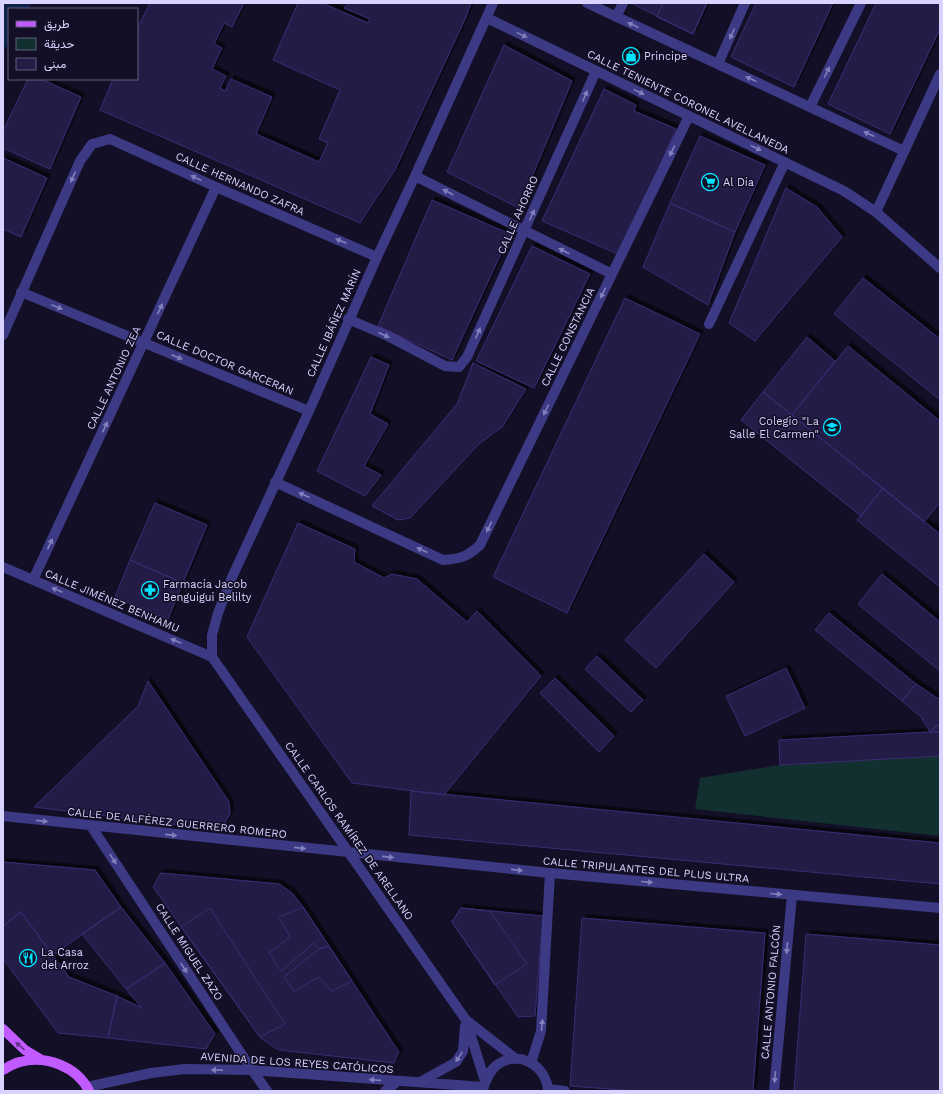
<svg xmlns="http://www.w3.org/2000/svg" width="943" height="1094" viewBox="0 0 943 1094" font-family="'Work Sans',Vazirmatn,sans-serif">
  <defs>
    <filter id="shadow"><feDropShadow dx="3.5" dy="-3.5" stdDeviation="0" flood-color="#0009"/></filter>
  </defs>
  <rect width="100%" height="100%" fill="#130f26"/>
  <!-- green -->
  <path fill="#12302f" d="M940,756V836L695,809L700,778L780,765Z"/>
  <!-- water -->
  <path fill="#0c2248" d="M3,3H32L28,9H9V42L3,52Z"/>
  <!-- building -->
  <path fill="#241b47" stroke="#3b2d73" filter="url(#shadow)" d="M150,3H244L232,27L224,23L214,44L222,48L212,69L226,76L220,88L225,91L231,79L272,97L256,134L319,162L328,143L319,139L340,90L273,60L298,3H322L368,23L370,19L344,8L349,3H471L466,17L395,170L360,223L100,110L113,79H137V29Z
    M631,3H707L693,34Z
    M663,3H707L693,34L657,17Z
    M756,3H833L794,87L731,57Z
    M876,3H940V29L890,134L828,104Z
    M504,45L572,81L519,208L447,172Z
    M629,49L639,53L634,64L624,60Z
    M28,79H41L81,97L50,169L3,148V131Z
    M604,89L636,105L634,111L676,129L620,255L542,221Z
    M700,136L765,165L735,232L670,203Z
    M3,158L47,178L21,237L3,229Z
    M786,188L817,207L842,237L755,341L729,323Z
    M432,200L510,234L452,360L378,326Z
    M670,203L735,232L708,305L643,267Z
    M532,246L590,274L534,388L476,361Z
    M863,278L940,339V400L834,314Z
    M625,298L700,334L567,613L493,577Z
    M807,337L835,361L792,415L763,392Z
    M848,346L940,421V503L924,522L792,415Z
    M371,357L389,365L370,414L388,424L364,466L381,475L365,496L317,471Z
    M473,363L526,389L503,426L479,444L410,518L398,520L372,506L457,404Z
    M763,392L883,488L861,516L741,420Z
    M883,488L940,534V587L857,520Z
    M155,503L207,525L183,583L130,560Z
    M298,523L355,549L354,562L384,578L392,574L417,579L467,622L477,611L541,676L444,795L352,783L247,637Z
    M704,554L734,582L656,668L625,640Z
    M130,560L183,583L168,619L115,597Z
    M882,574L940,622V671L858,604Z
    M829,613L916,684L902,701L815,630Z
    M597,656L643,700L631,712L585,669Z
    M786,668L805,708L745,736L726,696Z
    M555,678L614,736L599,752L540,693Z
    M148,681L229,802L230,814L224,824L216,829L204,828L34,807L138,706Z
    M916,684L940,700V723L930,732L921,717L902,701Z
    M940,723V732H930Z
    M930,732H940V756L780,765L779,740Z
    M411,791L940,843V884L409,835Z
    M3,862L95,870L121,907L53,955L21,912L3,926Z
    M161,873L279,884L292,893L303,907L399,1052L394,1063L279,1050L269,1044L260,1037L153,887Z
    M121,907L165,963L126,989L82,934Z
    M303,907L329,946L319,949L314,943L281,971L269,953L290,937L279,917Z
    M210,908L285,1024L260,1037L181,927Z
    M461,908L490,911L527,964L495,985L452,922Z
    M461,908L543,916L535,1016L518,1017L452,922Z
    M21,912L69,977L117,996L108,1038L58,1033L3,959V926Z
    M582,918L765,933L753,1091H635L570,1086Z
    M806,934L940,945V1091H794Z
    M329,946L352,981L332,991L319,977L294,991L284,977L319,949Z
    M165,963L215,1034L206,1049L108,1038L117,996L142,1008L126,989Z"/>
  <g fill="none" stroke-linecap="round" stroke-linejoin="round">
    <!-- minor -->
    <path stroke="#3d3a85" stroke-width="10" d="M587,3L904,151
      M616,17L623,3
      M487,18L844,191L876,212L940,268
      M718,64L745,3
      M810,107L861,3
      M415,176L612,274
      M876,212L940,74
      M21,292L309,411
      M348,319L388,336L445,366L459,367L467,357L596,71
      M709,324L785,162
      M3,335L80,161L92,144L110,139L216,187L377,257
      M275,482L443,560C460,559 467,557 480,545L689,116
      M3,567L212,657
      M33,580L216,187
      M212,657V635L218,613L233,575L309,411L377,257L415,176L493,3
      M212,657L466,1020L485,1081
      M3,816L550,873L940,908
      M91,826L252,1070L267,1091
      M466,1020L516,1059
      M531,1063L541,1031L550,873
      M420,1082L456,1062L463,1051L465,1026
      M485,1083C488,1076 491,1069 497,1065C519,1049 547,1066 548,1091
      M87,1087L151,1073L185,1069L252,1070L484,1087
      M548,1089L565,1091
      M385,1091L398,1081
      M774,1091L792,895"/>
    <!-- major -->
    <path stroke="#c25bff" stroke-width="10" d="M3,1029L25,1050L40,1059
      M3,1070C8,1067 14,1063 20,1062C45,1055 77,1066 89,1091"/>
  </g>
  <!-- one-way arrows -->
  <defs><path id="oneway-solid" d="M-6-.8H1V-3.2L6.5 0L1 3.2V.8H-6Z"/></defs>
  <g fill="#837fbc">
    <use href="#oneway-solid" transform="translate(633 25) rotate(-155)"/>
    <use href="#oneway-solid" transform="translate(732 34) rotate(114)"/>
    <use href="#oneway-solid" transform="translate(522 35) rotate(26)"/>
    <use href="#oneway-solid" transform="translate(827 72) rotate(-64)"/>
    <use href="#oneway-solid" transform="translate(751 79) rotate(-155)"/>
    <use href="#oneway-solid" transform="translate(639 92) rotate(26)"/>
    <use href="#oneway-solid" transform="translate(585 96) rotate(-66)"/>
    <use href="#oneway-solid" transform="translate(869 134) rotate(-155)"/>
    <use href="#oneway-solid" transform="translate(756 148) rotate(26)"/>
    <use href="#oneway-solid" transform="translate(672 151) rotate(116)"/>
    <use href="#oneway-solid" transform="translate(73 177) rotate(114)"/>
    <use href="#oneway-solid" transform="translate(196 178) rotate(-155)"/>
    <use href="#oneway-solid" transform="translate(448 192) rotate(-153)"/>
    <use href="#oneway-solid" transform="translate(532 215) rotate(-66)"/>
    <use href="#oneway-solid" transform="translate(341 241) rotate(-157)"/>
    <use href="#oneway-solid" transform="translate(564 251) rotate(-153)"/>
    <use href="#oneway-solid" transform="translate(603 293) rotate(116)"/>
    <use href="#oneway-solid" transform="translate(57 307) rotate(22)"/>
    <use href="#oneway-solid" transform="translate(160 309) rotate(-65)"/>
    <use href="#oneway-solid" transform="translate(478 333) rotate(-66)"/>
    <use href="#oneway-solid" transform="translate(384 335) rotate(24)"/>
    <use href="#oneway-solid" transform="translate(177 357) rotate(23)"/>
    <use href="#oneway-solid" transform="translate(546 410) rotate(116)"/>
    <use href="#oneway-solid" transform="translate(105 427) rotate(-65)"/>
    <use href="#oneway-solid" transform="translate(304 495) rotate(-155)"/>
    <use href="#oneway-solid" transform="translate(489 527) rotate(116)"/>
    <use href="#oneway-solid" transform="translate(50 544) rotate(-65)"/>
    <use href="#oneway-solid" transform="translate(422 550) rotate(-155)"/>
    <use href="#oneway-solid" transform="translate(57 590) rotate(-157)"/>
    <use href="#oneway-solid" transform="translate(176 641) rotate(-157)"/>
    <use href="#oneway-solid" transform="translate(42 821) rotate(6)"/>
    <use href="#oneway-solid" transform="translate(171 835) rotate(6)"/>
    <use href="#oneway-solid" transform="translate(300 848) rotate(6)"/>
    <use href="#oneway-solid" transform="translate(388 857) rotate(6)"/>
    <use href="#oneway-solid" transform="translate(113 859) rotate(57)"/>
    <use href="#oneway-solid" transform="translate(517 870) rotate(6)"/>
    <use href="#oneway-solid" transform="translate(647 882) rotate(5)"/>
    <use href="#oneway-solid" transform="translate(776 894) rotate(5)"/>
    <use href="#oneway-solid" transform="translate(787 948) rotate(95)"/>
    <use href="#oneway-solid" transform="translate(184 968) rotate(57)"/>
    <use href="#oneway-solid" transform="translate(542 1025) rotate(-84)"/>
    <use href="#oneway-solid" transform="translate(459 1057) rotate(124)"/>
    <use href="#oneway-solid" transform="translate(217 1070) rotate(-179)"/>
    <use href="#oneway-solid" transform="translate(775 1077) rotate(95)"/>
    <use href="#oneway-solid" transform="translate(375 1080) rotate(-176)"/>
  </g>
  <use fill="#623188" href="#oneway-solid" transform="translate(20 1046) rotate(-140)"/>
  <!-- icons -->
  <defs>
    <g id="shop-ring" transform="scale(0.9)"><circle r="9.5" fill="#130f26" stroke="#00e5ff" stroke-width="1.5"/><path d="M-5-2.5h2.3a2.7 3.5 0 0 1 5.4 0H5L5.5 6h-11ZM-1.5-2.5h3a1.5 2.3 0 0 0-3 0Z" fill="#00e5ff"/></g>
    <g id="supermarket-ring" transform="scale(0.9)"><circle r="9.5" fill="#130f26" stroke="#00e5ff" stroke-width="1.5"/><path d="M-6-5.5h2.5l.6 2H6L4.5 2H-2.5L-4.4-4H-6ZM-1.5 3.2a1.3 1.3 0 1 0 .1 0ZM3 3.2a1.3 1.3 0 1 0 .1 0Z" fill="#00e5ff"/></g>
    <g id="school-ring" transform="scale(0.9)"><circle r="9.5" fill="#130f26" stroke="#00e5ff" stroke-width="1.5"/><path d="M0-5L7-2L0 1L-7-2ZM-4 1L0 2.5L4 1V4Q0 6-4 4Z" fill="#00e5ff"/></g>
    <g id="pharmacy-ring" transform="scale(0.9)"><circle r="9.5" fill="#130f26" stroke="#00e5ff" stroke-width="1.5"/><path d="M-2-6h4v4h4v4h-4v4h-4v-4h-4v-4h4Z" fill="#00e5ff"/></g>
    <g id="restaurant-ring" transform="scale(0.9)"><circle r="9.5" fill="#130f26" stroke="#00e5ff" stroke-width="1.5"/><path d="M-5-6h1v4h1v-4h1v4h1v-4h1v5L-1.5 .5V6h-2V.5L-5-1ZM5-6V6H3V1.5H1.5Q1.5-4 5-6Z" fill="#00e5ff"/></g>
  </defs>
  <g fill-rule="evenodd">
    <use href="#shop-ring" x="631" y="56"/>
    <use href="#supermarket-ring" x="710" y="182"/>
    <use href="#school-ring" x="832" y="427"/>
    <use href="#pharmacy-ring" x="150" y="590"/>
    <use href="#restaurant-ring" x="28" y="958"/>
  </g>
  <g text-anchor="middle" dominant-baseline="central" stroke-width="3" stroke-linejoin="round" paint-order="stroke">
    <!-- poi labels -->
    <g font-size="11" fill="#d9d4ff" stroke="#130f26" text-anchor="start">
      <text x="644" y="56">Principe</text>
      <text x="723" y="182">Al Día</text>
      <text x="819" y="421" text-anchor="end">Colegio "La<tspan x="819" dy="13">Salle El Carmen"</tspan></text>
      <text x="163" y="584">Farmacía Jacob<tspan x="163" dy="13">Benguigui Belilty</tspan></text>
      <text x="41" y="952">La Casa<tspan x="41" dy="13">del Arroz</tspan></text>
    </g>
    <!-- street labels -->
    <g font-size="11" fill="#d9d4ff" stroke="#130f26">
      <text transform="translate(688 102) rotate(26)">CALLE TENIENTE CORONEL AVELLANEDA</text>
      <text transform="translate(240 184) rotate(24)">CALLE HERNANDO ZAFRA</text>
      <text transform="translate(518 215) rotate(-66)">CALLE AHORRO</text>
      <text transform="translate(334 323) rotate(-66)">CALLE IBÁÑEZ MARÍN</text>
      <text transform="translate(568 337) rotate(-64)">CALLE CONSTANCIA</text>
      <text transform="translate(225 363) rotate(23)">CALLE DOCTOR GARCERAN</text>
      <text transform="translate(114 378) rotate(-65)">CALLE ANTONIO ZEA</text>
      <text transform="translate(112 601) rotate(23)">CALLE JIMÉNEZ BENHAMU</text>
      <text transform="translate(177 823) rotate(6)">CALLE DE ALFÉREZ GUERRERO ROMERO</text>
      <text transform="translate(349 831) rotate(55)">CALLE CARLOS RAMÍREZ DE ARELLANO</text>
      <text transform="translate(646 870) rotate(5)">CALLE TRIPULANTES DEL PLUS ULTRA</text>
      <text transform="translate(189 952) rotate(57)">CALLE MIGUEL ZAZO</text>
      <text transform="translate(771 992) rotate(-85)">CALLE ANTONIO FALCÓN</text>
      <text transform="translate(297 1063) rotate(4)">AVENIDA DE LOS REYES CATÓLICOS</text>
    </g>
  </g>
  <!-- border -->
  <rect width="943" height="1094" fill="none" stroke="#d9d4ff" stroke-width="8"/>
  <!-- legend -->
  <rect x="8" y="8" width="130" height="72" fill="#130f26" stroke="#625e7d"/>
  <rect x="16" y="21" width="20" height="6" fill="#c25bff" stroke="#625e7d"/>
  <text x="44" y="28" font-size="12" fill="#d9d4ff">طريق</text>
  <rect x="16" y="38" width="20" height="12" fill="#12302f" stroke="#625e7d"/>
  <text x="44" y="48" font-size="12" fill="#d9d4ff">حديقة</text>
  <rect x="16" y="58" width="20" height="12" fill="#241b47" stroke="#625e7d"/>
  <text x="44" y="68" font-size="12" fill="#d9d4ff">مبنى</text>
</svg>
